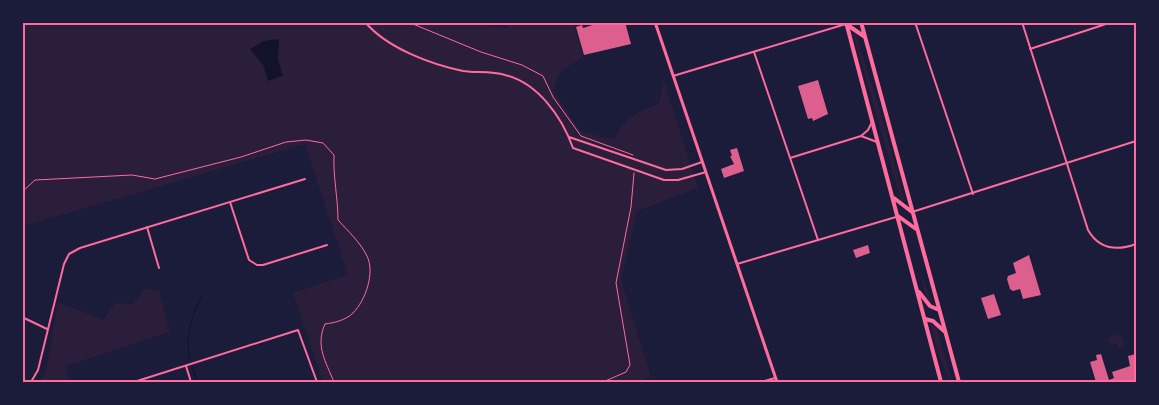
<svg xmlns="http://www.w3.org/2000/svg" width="1159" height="405" viewBox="0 0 1159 405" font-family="'Playfair Display',serif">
  <rect width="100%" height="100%" fill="#1b1b3a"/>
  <!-- green -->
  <path fill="#2a1e3b" d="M465,22L507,29L508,23H574L583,57L560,72L553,90L580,131L615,140C621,118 639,112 659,103L664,81L698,188L637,211L621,280L651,377L633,382H323L293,293L348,275L305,144L24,226L23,230V23Z
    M855,33L881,113L904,199L901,201L853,34Z
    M918,266L932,302L930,303L926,297Z
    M145,288L159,290L170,332L65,366L70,382H37L46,372L58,302L103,320L115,303L133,304Z
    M931,325H934L938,331L952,382H950L937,351Z
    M1120,334L1125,347L1118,348L1117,344L1110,345L1107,338Z"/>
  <!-- water -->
  <path fill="#12122b" d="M279,39L278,60L283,76L268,81L263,65L250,49L264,41Z"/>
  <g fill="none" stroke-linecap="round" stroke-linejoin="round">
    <!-- stream -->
    <path stroke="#12122b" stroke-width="1" d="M190,360C185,336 191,317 202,295
      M192,367L198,382"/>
  </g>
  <!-- building -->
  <path fill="#dd5f8e" d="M602,22H625L631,44L584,55L576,27L582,25L583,28Z
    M818,80L828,114L813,121L812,118L808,119L798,86Z
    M737,148L744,171L724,178L721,169L734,164L730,156H732L730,150Z
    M868,245L870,253L856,258L853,250Z
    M1029,255L1041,295L1023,299L1020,289L1013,291L1010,289L1007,279L1008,276L1016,273L1013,263Z
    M994,294L1001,315L988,319L981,298Z
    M1101,354L1109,380L1114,378L1112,372L1130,366L1128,356L1136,354V382H1096L1090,362L1097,360L1096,355Z"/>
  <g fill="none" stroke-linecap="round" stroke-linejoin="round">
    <!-- path -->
    <path stroke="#ff6b9d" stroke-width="1" d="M408,22L481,52L522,65L543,76L553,97L581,136L633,155
      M22,192L35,180L132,175L155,179L241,157L286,142L306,140L323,143L334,155C333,177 338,198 338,220C348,231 360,242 367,256C375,272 366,300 353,313C346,320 334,323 325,324C315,346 326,362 334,382
      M603,382L626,372L630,365L616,283L631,207L634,173"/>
    <!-- minor -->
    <path stroke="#ff6b9d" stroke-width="2" d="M365,22C387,48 430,64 463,71C477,73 491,71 505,75C538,83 562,117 573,148L664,180H678L706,172
      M915,22L973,194
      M1022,22L1088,230C1099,249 1117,251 1136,244
      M1030,49L1112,22
      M754,52L818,240
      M673,76L846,24
      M861,136L877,142
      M569,137L666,170L682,169L702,162
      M790,158L861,136L868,130L872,122
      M230,202L249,260L257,265H263L327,245
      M912,212L1136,141
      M147,227L159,268
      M737,264L896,217
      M22,317L47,329
      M186,366L191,382
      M31,382L38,370L64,264L69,254L80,248L305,179
      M134,382L298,330L317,382
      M761,382L775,378"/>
    <!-- secondary -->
    <path stroke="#ff6b9d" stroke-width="3" d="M655,22L777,382"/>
    <!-- trunk -->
    <path stroke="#ff6b9d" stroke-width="4" d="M846,22L941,382
      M861,22L959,382
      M846,24L865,37
      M894,198L912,212
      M898,216L916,229
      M919,292L930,306L939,310
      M925,319L933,321L944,331"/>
  </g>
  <!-- border -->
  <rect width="1159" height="405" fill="none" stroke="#1b1b3a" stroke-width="48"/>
  <rect x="24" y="24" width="1111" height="357" fill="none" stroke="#ff6b9d" stroke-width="2"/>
</svg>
